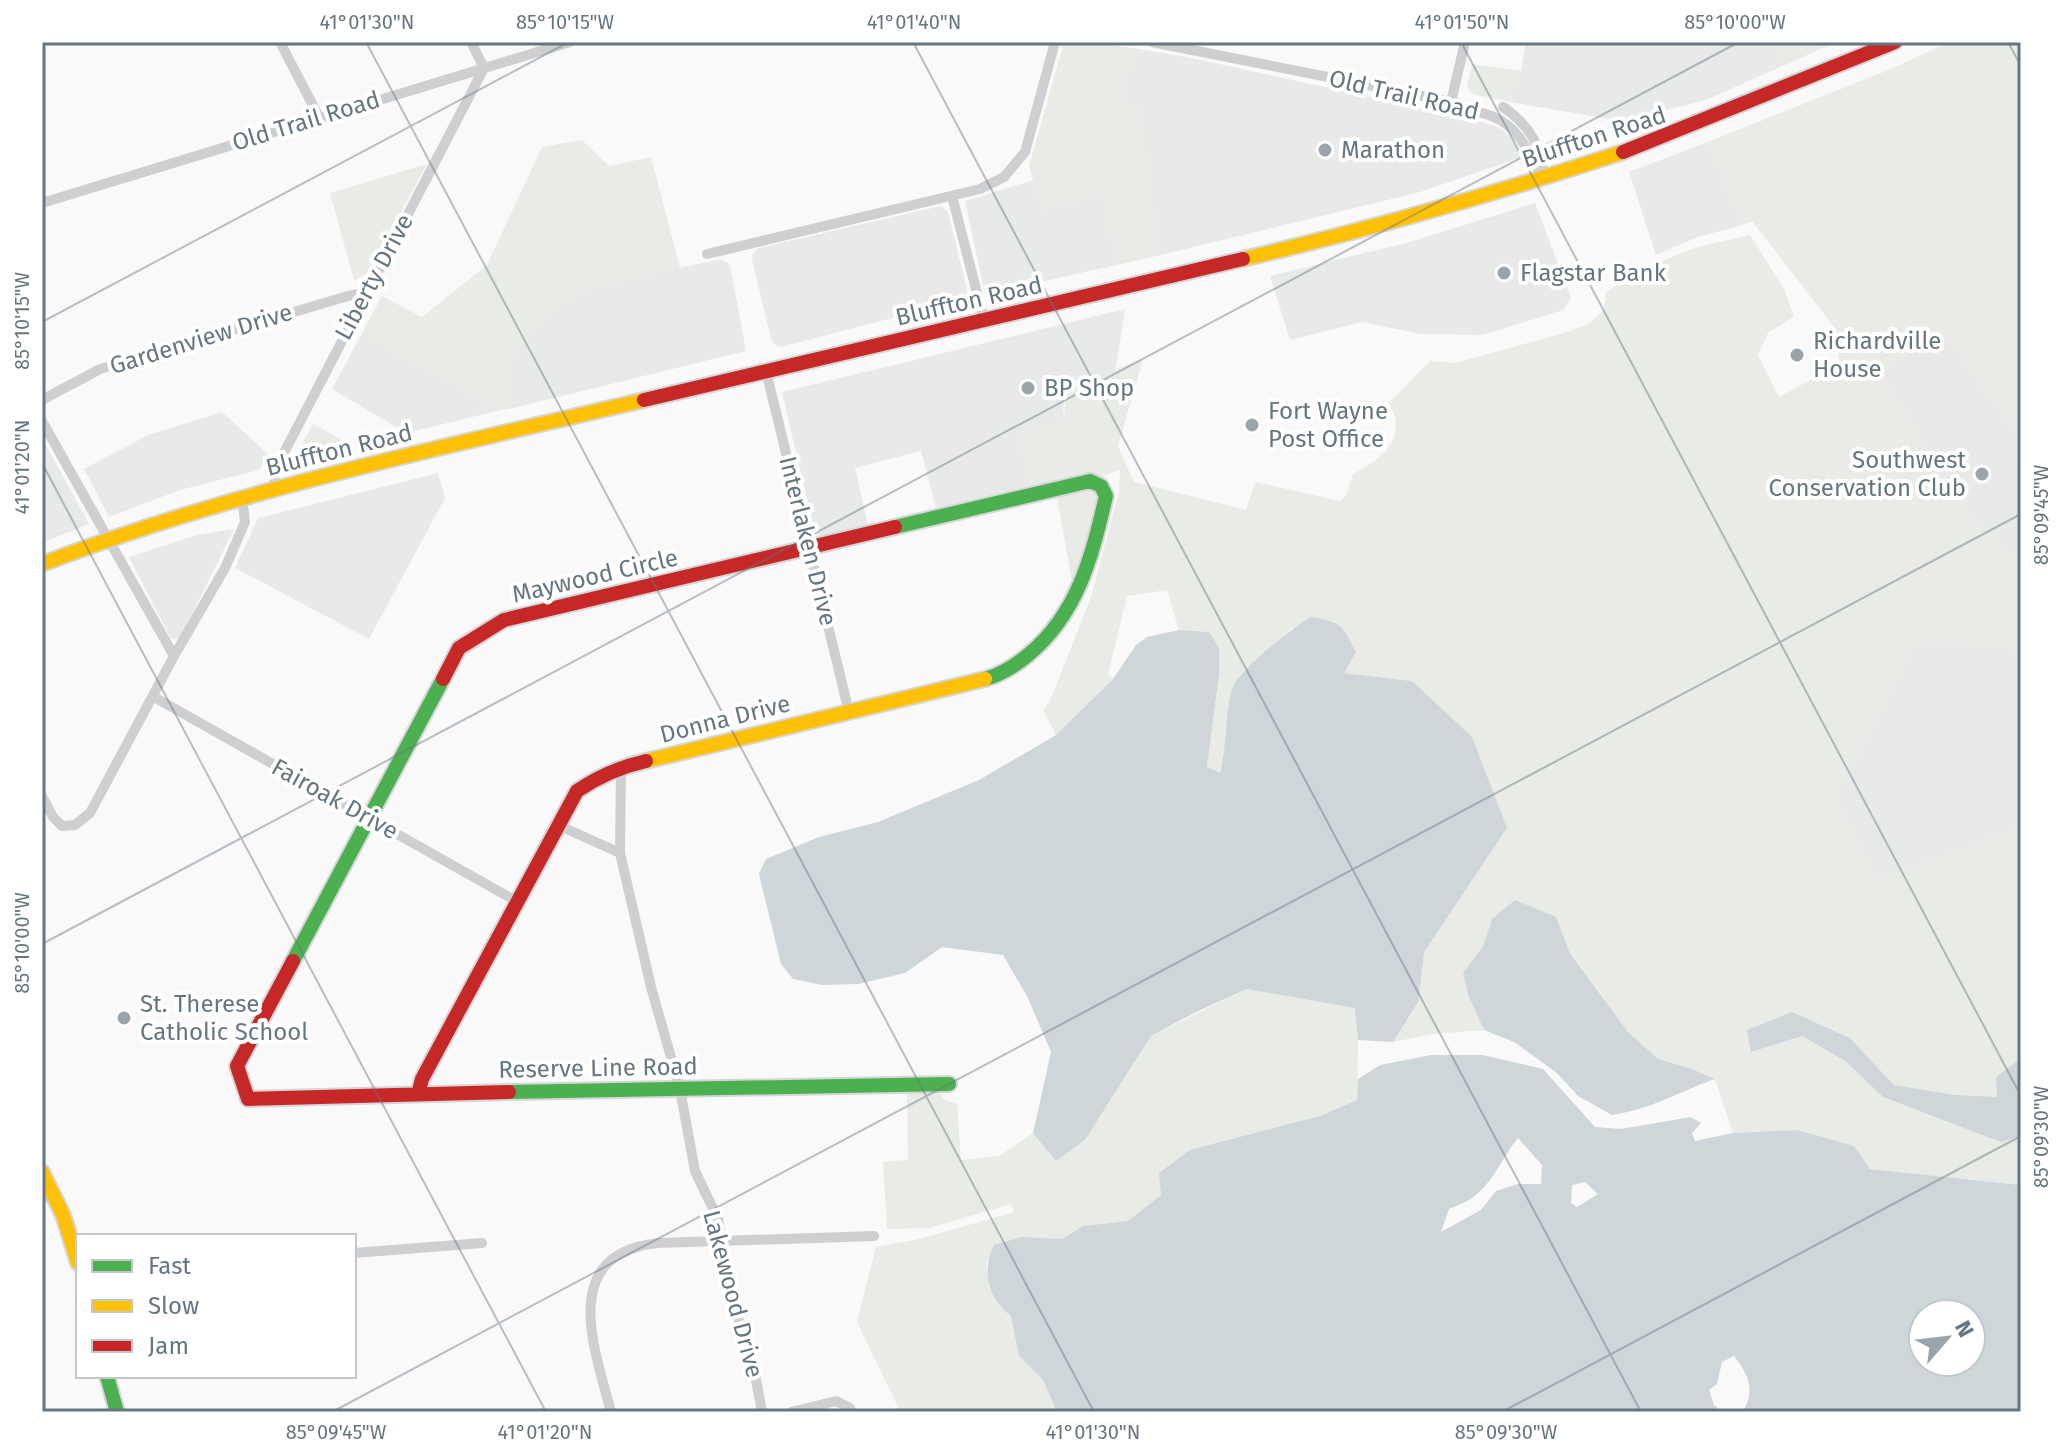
<svg xmlns="http://www.w3.org/2000/svg" width="2063" height="1454" viewBox="0 0 2063 1454" font-family="'Fira Sans',sans-serif">
  <rect width="100%" height="100%" fill="#f9f9f9"/>
  <!-- built -->
  <path fill="#e8e9e9" d="M1526,42H1772L1783,66L1703,101L1621,121L1510,102L1514,79L1521,71Z
    M1133,48L1192,58L1471,119L1498,127L1511,137L1522,157L1420,192L1161,255L1148,189L1121,104Z
    M1708,142L1742,225L1698,237L1656,255L1629,172Z
    M1034,180L1043,209L1103,194L1117,265L985,294L965,201Z
    M1535,203L1571,298L1563,310L1483,335L1421,334L1362,322L1290,340L1270,276L1410,242Z
    M941,206L948,212L969,298L781,347L775,345L771,338L752,260L753,253L759,248Z
    M721,259L730,265L746,351L513,408L504,374L542,316L592,287Z
    M1125,309L1115,374L1066,391L1063,409L1065,422L1019,433L1031,486L936,508L921,451L855,468L868,525L821,537L815,534L782,392Z
    M1945,330L2021,441V560L1975,524L1878,372Z
    M362,333L501,410L406,433L332,389Z
    M222,412L268,454L259,470L180,490L109,517L84,469L148,435Z
    M42,438L89,524L42,543Z
    M438,473L445,498L369,639L235,568L258,518Z
    M234,529L180,639H171L129,557L197,535Z
    M1915,641L2021,649V827L1877,881L1834,799Z"/>
  <!-- green -->
  <path fill="#e8ebe6" d="M1068,42H1093L1133,48L1121,104L1143,108L1148,189L1161,255L1117,265L1103,194L1043,209L1029,166L1063,46Z
    M1772,42H1836L1783,66Z
    M1949,42H2021V441L1945,330L1878,372L1975,524L2021,560V649L1915,641L1834,799L1877,881L2021,827V1058L2018,1059L1998,1097L1956,1095L1894,1085L1850,1038L1792,1012L1751,1052L1802,1036L1845,1061L1883,1097L2001,1141L2021,1136V1185L1870,1169L1797,1130L1733,1133L1715,1079L1692,1069L1658,1059L1628,1032L1570,952L1556,917L1492,919L1483,946L1463,973L1468,995L1484,1030L1433,1034L1393,1042L1418,1002L1423,952L1462,892L1412,681L1343,673L1293,627L1241,674L1220,773L1207,767L1219,675L1209,632L1179,630L1167,590L1127,596L1108,674L1113,679L1056,735L1043,710L1050,701L1091,597L1119,492L1120,470L1103,476L1085,473L1031,486L1019,433L1064,422L1066,391L1115,374L1118,368L1143,359L1118,446L1134,482L1246,510L1255,482L1340,501L1346,496L1353,474C1382,459 1409,438 1389,403L1430,361L1455,363L1568,332L1589,324L1604,310L1606,292L1641,270L1694,248L1750,235L1784,289L1794,316L1768,333L1758,355L1779,397L1840,364L1834,327L1752,221L1742,225L1708,142L1891,69Z
    M1472,64L1521,71L1514,79L1510,102L1472,94L1467,86Z
    M582,140L609,166L651,157L680,268L592,287L542,316L505,374L513,408L501,410L362,333L382,296L422,317L487,265L542,147Z
    M427,164L367,274L354,280L330,193Z
    M313,424L353,446V447L292,462Z
    M1089,489L1095,492L1099,500L1073,587L1057,497Z
    M1247,989L1356,1008L1358,1040L1357,1100L1320,1116L1161,1195L1128,1221L1083,1226L1062,1239L1021,1237L986,1262C989,1284 992,1302 1011,1316L1019,1356L1043,1380L1057,1412L899,1409L857,1322L876,1247L919,1239L1014,1212L1011,1204L929,1228L887,1229L883,1162L908,1160L907,1093L938,1092L945,1100L957,1104L961,1160L999,1156L1033,1133L1056,1160L1085,1140L1151,1036Z"/>
  <!-- water -->
  <path fill="#ced6d9" fill-rule="evenodd" d="M1311,617C1342,623 1342,624 1356,652L1344,673L1412,681L1472,737L1507,828L1424,952L1418,1002L1393,1042L1358,1040L1355,1008L1247,989L1198,1011L1151,1036L1085,1140L1056,1161L1033,1133L1051,1052L1027,996L1003,955L942,947L905,973L858,984L822,985L793,979L781,964L759,874L766,859L819,837L878,822L979,780L1056,735L1113,679L1136,645L1147,637L1179,630L1209,632L1219,648V675L1207,767L1220,773C1227,748 1225,708 1233,687C1240,669 1293,627 1311,617Z
    M1515,900L1556,917L1570,953L1628,1032L1658,1059L1692,1069L1715,1079C1678,1092 1652,1109 1612,1115L1578,1096L1557,1073L1514,1042L1484,1030L1468,995L1463,973L1483,946L1492,919Z
    M1792,1012L1850,1038L1894,1085L1956,1095L1997,1097L1996,1077L2021,1058V1136L2001,1142L1883,1097L1845,1061L1802,1036L1751,1052L1747,1030Z
    M1431,1055H1483L1543,1069L1595,1127L1621,1129L1691,1117L1701,1123L1692,1133L1695,1141L1733,1133L1797,1130L1854,1146L1870,1169L2021,1185V1412H1743C1755,1390 1749,1375 1734,1356L1722,1362L1717,1384L1709,1390L1714,1405L1722,1412H1057L1043,1380L1019,1356L1011,1316C988,1299 981,1271 994,1245L1021,1237L1062,1239L1083,1226L1128,1221L1161,1195L1159,1173L1190,1150L1320,1116L1357,1100L1358,1079L1380,1065ZM1518,1138L1542,1165L1541,1184H1518L1496,1191L1481,1210L1441,1232L1449,1209C1458,1205 1470,1201 1477,1194C1494,1180 1503,1156 1518,1138ZM1585,1182L1598,1194L1577,1207L1571,1203L1572,1185ZM1923,1314H1971V1362H1923Z"/>
  <g fill="none" stroke-linecap="round" stroke-linejoin="round">
    <!-- fast casing -->
    <g stroke="#d5d6d7" stroke-width="18">
      <path id="fast" d="M895,527L1090,481L1101,486L1106,496C1092,556 1078,614 1028,655C1016,665 1000,675 985,679
        M293,961L443,679
        M509,1092L949,1084
        M107,1376L117,1412"/>
    </g>
    <!-- slow casing -->
    <g stroke="#d5d6d7" stroke-width="18">
      <path id="slow" d="M1243,259C1371,229 1498,193 1623,152
        M42,564C237,489 442,448 644,400
        M646,761L985,679
        M42,1172L63,1215L78,1263"/>
    </g>
    <!-- jam casing -->
    <g stroke="#d5d6d7" stroke-width="18">
      <path id="jam" d="M1623,152L1895,42
        M644,400L1243,259
        M443,679L459,648L504,620L895,527
        M293,961L237,1066L248,1099L509,1092
        M418,1094L422,1079L577,791C599,776 620,767 646,761"/>
    </g>
    <!-- street -->
    <path stroke="#cecfd0" stroke-width="10" d="M280,42L319,117
      M1152,42L1458,103C1468,113 1482,111 1494,117C1521,129 1529,154 1543,177
      M1451,102L1465,42
      M1503,107C1528,124 1542,145 1543,175
      M952,196L984,320
      M42,203L570,42
      M707,254L980,189L1004,177L1025,152L1055,42
      M766,371L849,712
      M42,400L100,369L348,296L365,293
      M42,421L174,656
      M273,488L276,468L484,68L471,42
      M154,697L516,901
      M621,767L620,853L651,987L680,1089L695,1171L718,1219L733,1301L754,1369L762,1412
      M42,796L53,817L62,826L75,825L90,813L174,656L225,568L245,522L242,497
      M558,825L620,853
      M42,1199L53,1193
      M354,1253L482,1243
      M611,1412C594,1347 558,1254 658,1243L874,1236
      M791,1412L836,1401L850,1408"/>
    <!-- fast -->
    <use href="#fast" stroke="#4caf50" stroke-width="14"/>
    <!-- slow -->
    <use href="#slow" stroke="#ffc107" stroke-width="14"/>
    <!-- jam -->
    <use href="#jam" stroke="#c62828" stroke-width="14"/>
  </g>
  <!-- ticks -->
  <path fill="none" stroke="#657683" stroke-width="2" stroke-opacity="0.45" d="M366,42L1094,1412M913,42L1641,1412M1461,42L2021,1096M2008,42L2021,66M42,322L569,42M42,463L546,1412M42,944L1739,42M332,1412L2021,514M1502,1412L2021,1136"/>
  <!-- markers -->
  <g fill="#99a4ac" stroke="#fff" stroke-width="3">
    <circle cx="1325" cy="150" r="8"/>
    <circle cx="1504" cy="273" r="8"/>
    <circle cx="1797" cy="355" r="8"/>
    <circle cx="1028" cy="388" r="8"/>
    <circle cx="1252" cy="425" r="8"/>
    <circle cx="1982" cy="474" r="8"/>
    <circle cx="124" cy="1018" r="8"/>
  </g>
  <g text-anchor="middle" dominant-baseline="central" stroke-width="8" stroke-linejoin="round" paint-order="stroke">
    <!-- street labels -->
    <g font-size="24" fill="#657683" stroke="#fff">
      <text transform="translate(1404 95) rotate(13)">Old Trail Road</text>
      <text transform="translate(306 121) rotate(-17)">Old Trail Road</text>
      <text transform="translate(1594 137) rotate(-18)">Bluffton Road</text>
      <text transform="translate(374 277) rotate(-62)">Liberty Drive</text>
      <text transform="translate(969 301) rotate(-13)">Bluffton Road</text>
      <text transform="translate(201 339) rotate(-17)">Gardenview Drive</text>
      <text transform="translate(339 450) rotate(-14)">Bluffton Road</text>
      <text transform="translate(808 541) rotate(76)">Interlaken Drive</text>
      <text transform="translate(595 576) rotate(-13)">Maywood Circle</text>
      <text transform="translate(725 719) rotate(-14)">Donna Drive</text>
      <text transform="translate(335 799) rotate(29)">Fairoak Drive</text>
      <text transform="translate(598 1068) rotate(-1)">Reserve Line Road</text>
      <text transform="translate(733 1294) rotate(75)">Lakewood Drive</text>
    </g>
    <!-- poi labels -->
    <g font-size="24" fill="#657683" stroke="#fff" text-anchor="start">
      <text x="1341" y="150">Marathon</text>
      <text x="1520" y="273">Flagstar Bank</text>
      <text x="1813" y="341">Richardville<tspan x="1813" dy="28">House</tspan></text>
      <text x="1044" y="388">BP Shop</text>
      <text x="1268" y="411">Fort Wayne<tspan x="1268" dy="28">Post Office</tspan></text>
      <text x="1966" y="460" text-anchor="end">Southwest<tspan x="1966" dy="28">Conservation Club</tspan></text>
      <text x="140" y="1004">St. Therese<tspan x="140" dy="28">Catholic School</tspan></text>
    </g>
  </g>
  <!-- border -->
  <rect width="2063" height="1454" fill="none" stroke="#ffffff" stroke-width="88"/>
  <!-- legend -->
  <rect x="76" y="1234" width="280" height="144" fill="#ffffff" stroke="#c1c8cd" stroke-width="2"/>
  <rect x="92" y="1260" width="40" height="12" fill="#4caf50" stroke="#c1c8cd" stroke-width="2"/>
  <text x="148" y="1274" font-size="24" fill="#657683">Fast</text>
  <rect x="92" y="1300" width="40" height="12" fill="#ffc107" stroke="#c1c8cd" stroke-width="2"/>
  <text x="148" y="1314" font-size="24" fill="#657683">Slow</text>
  <rect x="92" y="1340" width="40" height="12" fill="#c62828" stroke="#c1c8cd" stroke-width="2"/>
  <text x="148" y="1354" font-size="24" fill="#657683">Jam</text>
  <!-- north arrow -->
  <g transform="translate(1947 1338) rotate(62)"><circle r="38" fill="#ffffff" stroke="#c1c8cd" stroke-width="2"/>
  <path d="M0-6L14 30L0 20L-14 30Z" fill="#99a4ac"/>
  <text y="-12" font-size="22" font-weight="bold" text-anchor="middle" fill="#657683">N</text>
  </g>
  <rect x="44" y="44" width="1975" height="1366" fill="none" stroke="#657683" stroke-width="3"/>
  <g font-size="20" text-anchor="middle" fill="#657683">
    <text x="367" y="29">41°01'30"N</text>
    <text x="565" y="29">85°10'15"W</text>
    <text x="914" y="29">41°01'40"N</text>
    <text x="1462" y="29">41°01'50"N</text>
    <text x="1735" y="29">85°10'00"W</text>
    <text transform="translate(22 321) rotate(-90)" y="7">85°10'15"W</text>
    <text transform="translate(22 467) rotate(-90)" y="7">41°01'20"N</text>
    <text transform="translate(2041 515) rotate(-90)" y="7">85°09'45"W</text>
    <text transform="translate(22 943) rotate(-90)" y="7">85°10'00"W</text>
    <text transform="translate(2041 1137) rotate(-90)" y="7">85°09'30"W</text>
    <text x="336" y="1439">85°09'45"W</text>
    <text x="545" y="1439">41°01'20"N</text>
    <text x="1093" y="1439">41°01'30"N</text>
    <text x="1506" y="1439">85°09'30"W</text>
  </g>
</svg>
